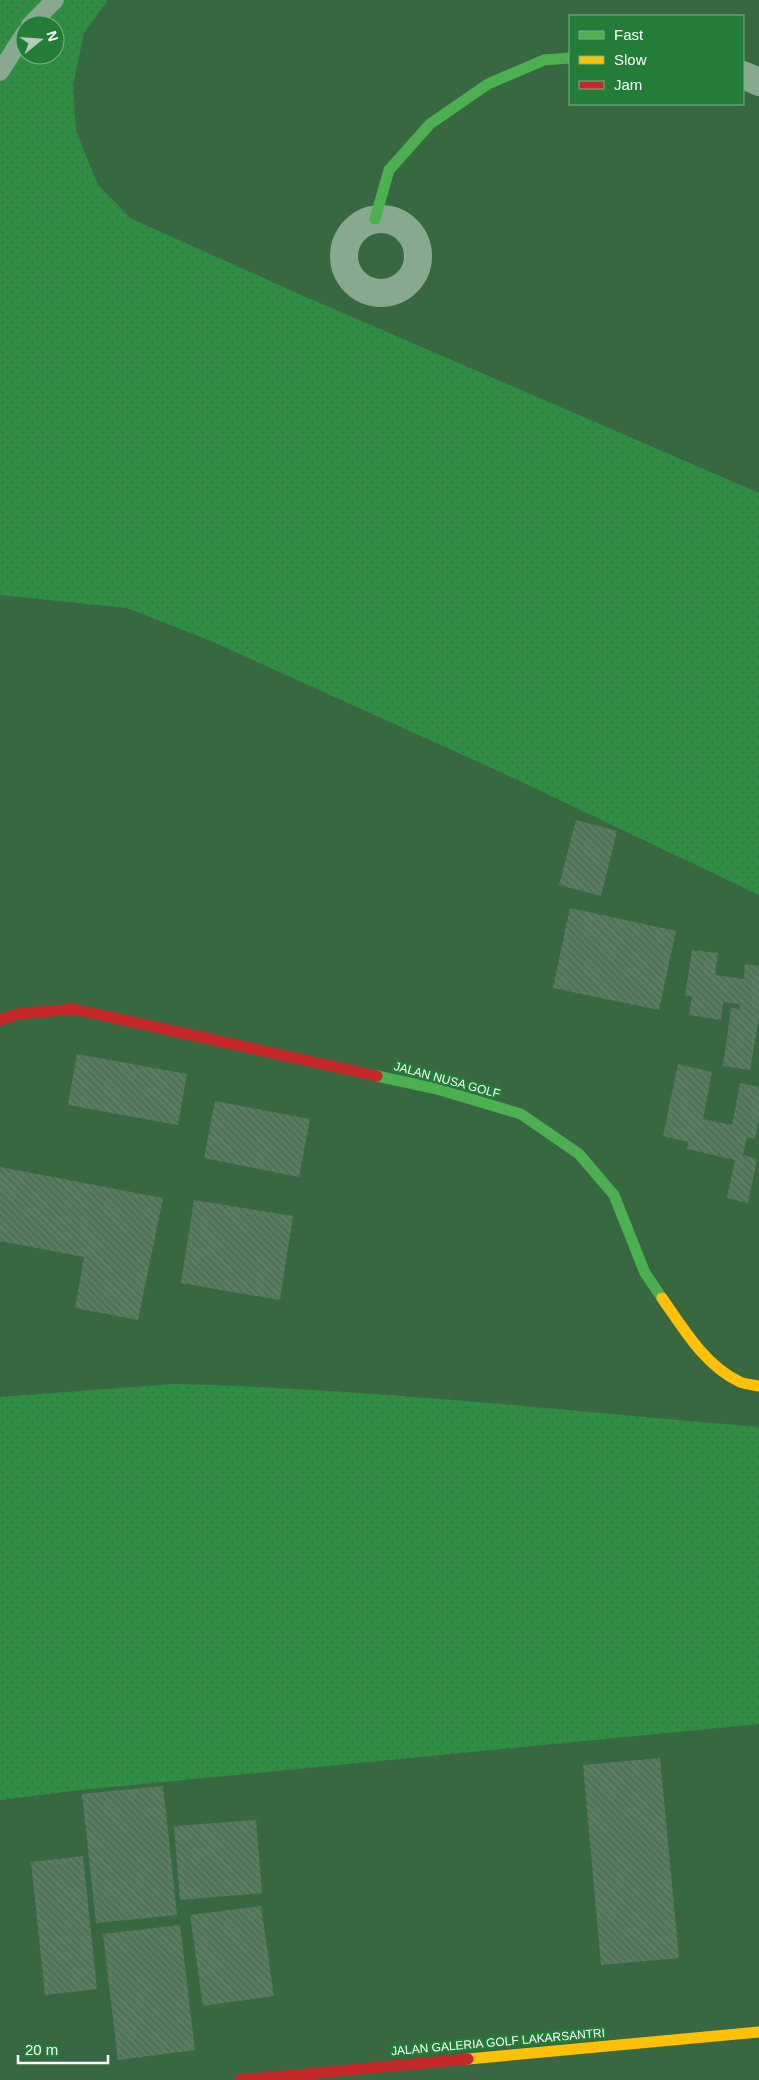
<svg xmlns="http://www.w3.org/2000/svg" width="759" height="2080" viewBox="0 0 759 2080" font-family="Arial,sans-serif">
  <defs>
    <pattern id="grass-dots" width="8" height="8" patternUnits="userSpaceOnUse" patternTransform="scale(1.25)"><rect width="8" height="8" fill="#2f8e43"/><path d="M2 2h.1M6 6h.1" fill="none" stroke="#3c7047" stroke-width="1.8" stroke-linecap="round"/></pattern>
    <pattern id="building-back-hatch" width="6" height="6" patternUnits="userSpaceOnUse" patternTransform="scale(1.25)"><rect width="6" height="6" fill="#587e5f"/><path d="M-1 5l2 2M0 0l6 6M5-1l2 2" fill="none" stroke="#526556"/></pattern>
  </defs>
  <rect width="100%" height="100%" fill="#376842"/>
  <!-- grass -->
  <path fill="url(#grass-dots)" fill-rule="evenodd" d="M0,0H108L84,33L73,85L76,131L98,185L130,218L290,290L759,493V895L507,775L211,641L127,608L0,595ZM25,25H55V55H25Z
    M173,1384C369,1388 564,1411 759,1427V1724L81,1790L0,1800V1397Z"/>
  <!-- building -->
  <path fill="url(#building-back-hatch)" d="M576,820L617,831L601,896L559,885Z
    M570,908L676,931L659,1010L553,988Z
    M692,950L718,953L715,975L744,979L745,964L759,966V1018L750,1070L723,1066L731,1008L740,1009V1004L723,1002L721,1020L689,1015L692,996H685Z
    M77,1054L187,1074L178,1125L68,1105Z
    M678,1064L712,1072L703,1119L732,1125L740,1083L759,1087V1119L755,1139L747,1137L743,1155L757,1159L748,1203L727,1198L735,1160L687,1149L688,1142L663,1136Z
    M215,1101L310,1119L299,1177L204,1158Z
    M0,1167L163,1198L138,1320L75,1308L84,1257L0,1241Z
    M194,1200L293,1216L280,1300L181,1283Z
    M660,1758L679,1958L601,1965L583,1765Z
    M163,1786L177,1915L96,1923L82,1794Z
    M256,1820L262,1893L180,1900L174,1826Z
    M83,1856L97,1989L45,1995L31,1862Z
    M261,1906L274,1996L203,2006L190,1915Z
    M180,1925L195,2050L118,2060L103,1934Z"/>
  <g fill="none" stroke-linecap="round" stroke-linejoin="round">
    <!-- lane -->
    <path stroke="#88a98f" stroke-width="18" d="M30,25L55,0
      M0,72L25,33"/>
    <!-- street -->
    <path stroke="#88a98f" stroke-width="28" d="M743,75L759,82
      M344 256a37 37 0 1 1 74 0a37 37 0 1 1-74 0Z"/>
    <!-- fast -->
    <path stroke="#4caf50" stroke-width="11" d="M375,219L389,170L430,124L488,84L544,60L570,58
      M377,1076L437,1089L521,1114L579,1154L614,1195L645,1273L662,1298"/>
    <!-- slow -->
    <path stroke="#ffc107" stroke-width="11" d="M662,1298C683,1328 705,1366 740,1382C745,1384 753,1385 759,1386
      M468,2059L759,2032"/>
    <!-- jam -->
    <path stroke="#c62828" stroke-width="11" d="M0,1020L17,1014L74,1009L377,1076
      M240,2080L468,2059"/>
  </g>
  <g text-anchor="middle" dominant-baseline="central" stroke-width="5" stroke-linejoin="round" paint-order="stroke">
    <!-- street labels -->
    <g font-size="12" fill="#fff" stroke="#237c37">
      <text transform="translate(447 1080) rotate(15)">JALAN NUSA GOLF</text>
      <text transform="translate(498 2042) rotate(-5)">JALAN GALERIA GOLF LAKARSANTRI</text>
    </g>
  </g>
  <!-- legend -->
  <rect x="569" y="15" width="175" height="90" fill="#237c37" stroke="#7bb087"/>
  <rect x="579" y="31" width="25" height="8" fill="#4caf50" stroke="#7bb087"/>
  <text x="614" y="40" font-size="15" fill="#ffffff">Fast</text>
  <rect x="579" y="56" width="25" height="8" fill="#ffc107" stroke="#7bb087"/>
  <text x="614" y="65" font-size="15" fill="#ffffff">Slow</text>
  <rect x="579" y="81" width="25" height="8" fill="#c62828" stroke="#7bb087"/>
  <text x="614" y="90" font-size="15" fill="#ffffff">Jam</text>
  <!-- north arrow -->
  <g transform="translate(40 40) rotate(73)"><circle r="24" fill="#237c37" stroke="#7bb087"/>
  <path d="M0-4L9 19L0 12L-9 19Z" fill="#b9cabd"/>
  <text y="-8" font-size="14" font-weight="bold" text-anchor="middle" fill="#ffffff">N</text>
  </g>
  <!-- scale -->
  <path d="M18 2055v8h90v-8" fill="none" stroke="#ffffff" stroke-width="2.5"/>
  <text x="25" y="2055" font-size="15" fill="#ffffff" stroke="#237c37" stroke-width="4" paint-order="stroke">20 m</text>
</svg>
